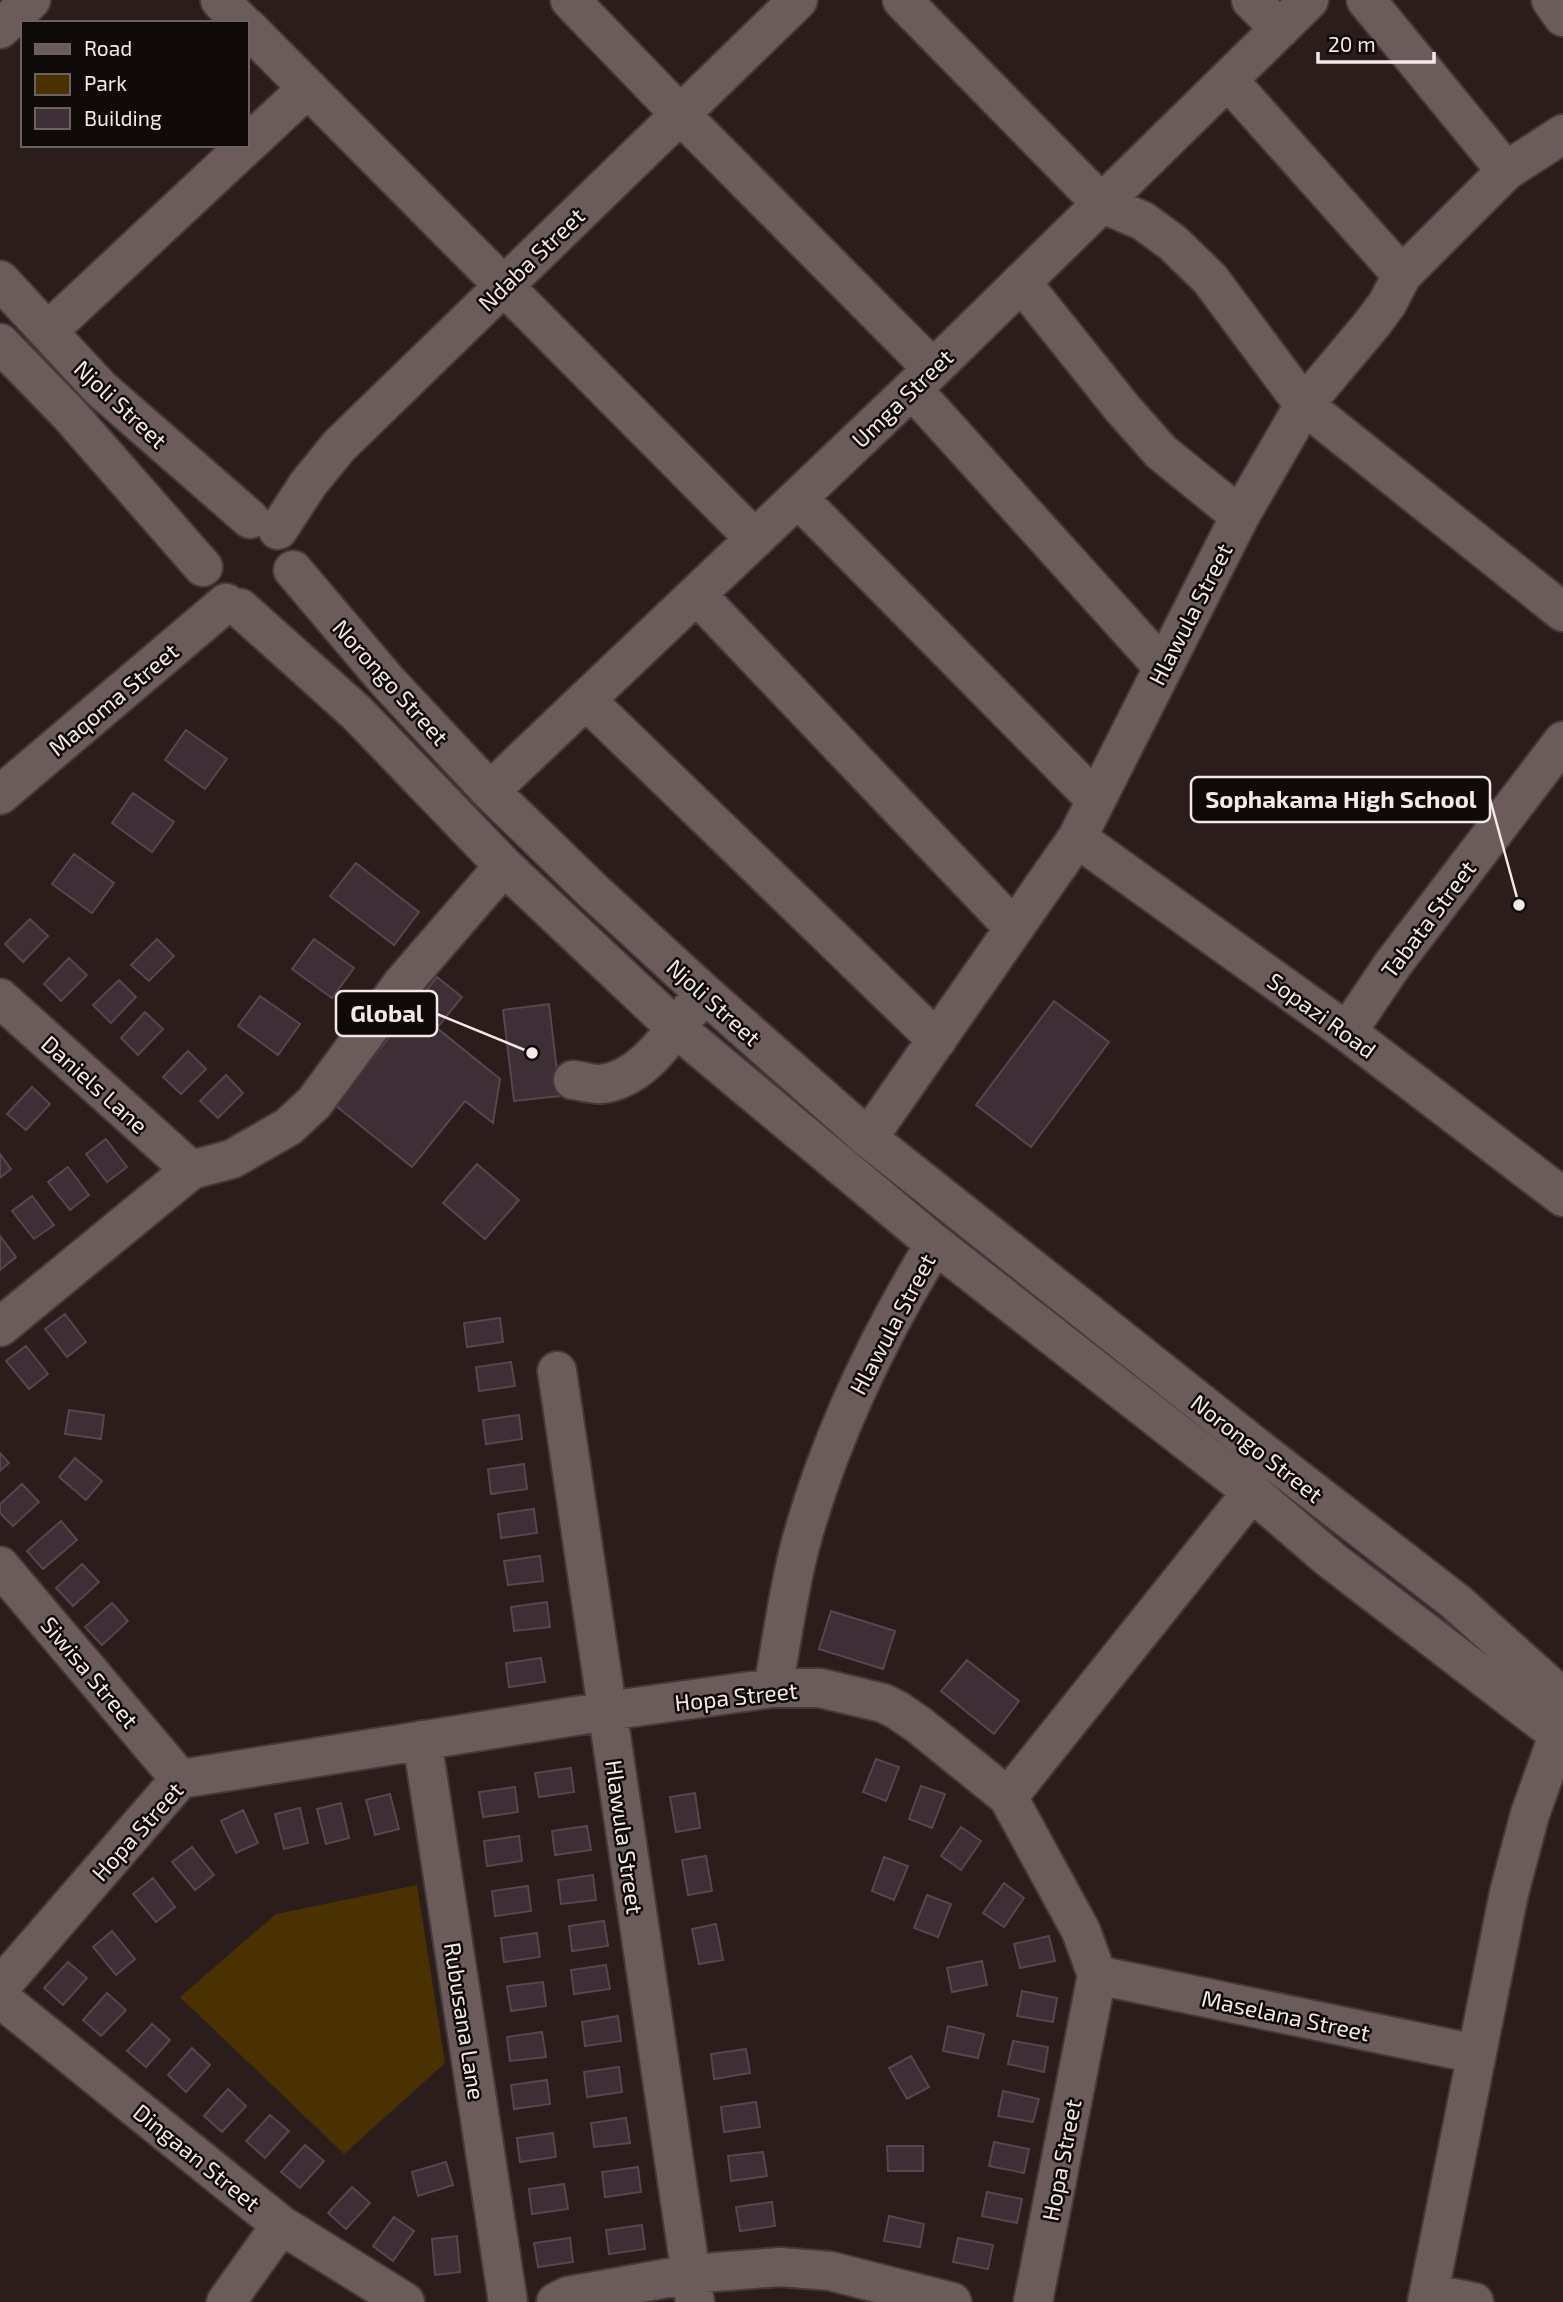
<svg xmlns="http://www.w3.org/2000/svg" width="1563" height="2302" viewBox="0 0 1563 2302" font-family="'Exo 2',sans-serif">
  <rect width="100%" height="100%" fill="#2a1d1c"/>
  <!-- green -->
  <path fill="#4a3200" d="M417,1885L445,2063L344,2154L180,1997L276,1914Z"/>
  <!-- building -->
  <path fill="#3d2f35" stroke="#55474d" stroke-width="2" d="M186,730L227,759L205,789L165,760Z
    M133,793L174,822L152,852L112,823Z
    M74,854L114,883L92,913L52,884Z
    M356,863L419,912L394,945L330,896Z
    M30,919L48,936L23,962L5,944Z
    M157,939L174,956L149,981L131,965Z
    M314,939L354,968L332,998L292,969Z
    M69,958L87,975L61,1001L44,984Z
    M437,977L462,997L437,1028L500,1079L493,1123L465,1101L412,1167L335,1105Z
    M119,980L136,997L111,1023L93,1005Z
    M260,996L300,1024L278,1055L238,1026Z
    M1054,1001L1109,1042L1031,1147L976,1105Z
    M549,1004L560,1096L514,1101L503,1010Z
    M145,1012L163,1029L138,1055L121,1038Z
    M188,1051L206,1069L181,1094L163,1077Z
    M226,1075L243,1093L218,1118L200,1101Z
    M32,1087L50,1104L26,1130L7,1114Z
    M106,1139L127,1167L107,1182L86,1154Z
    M0,1154L11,1169L0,1178Z
    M477,1164L519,1200L485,1239L443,1203Z
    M68,1167L89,1195L70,1210L48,1182Z
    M32,1196L54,1225L34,1239L12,1211Z
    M0,1236L16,1257L0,1270Z
    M65,1314L86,1342L67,1357L45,1329Z
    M500,1318L503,1342L467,1347L464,1323Z
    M26,1346L48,1374L29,1389L6,1361Z
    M511,1362L515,1386L479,1391L476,1367Z
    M69,1410L104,1415L101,1439L65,1434Z
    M519,1415L522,1439L486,1444L483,1420Z
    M0,1453L9,1463L0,1471Z
    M75,1458L102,1481L86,1500L59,1477Z
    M524,1464L527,1489L491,1494L488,1469Z
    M22,1484L39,1502L13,1526L0,1513V1504Z
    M534,1509L537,1533L501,1538L498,1514Z
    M61,1521L77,1540L43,1569L27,1551Z
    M540,1556L543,1581L508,1585L504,1561Z
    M82,1564L99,1582L73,1606L56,1588Z
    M547,1602L550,1627L514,1631L511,1607Z
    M112,1603L128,1621L102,1645L85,1627Z
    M831,1611L895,1631L883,1669L819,1649Z
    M541,1658L545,1682L509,1687L506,1663Z
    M967,1660L1019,1701L994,1734L941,1691Z
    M876,1759L899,1767L886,1801L863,1792Z
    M571,1768L574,1792L539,1797L535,1773Z
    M921,1786L945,1794L932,1828L909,1819Z
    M515,1787L518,1812L483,1817L479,1792Z
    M695,1793L700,1828L676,1832L670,1797Z
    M390,1794L399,1829L375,1835L366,1800Z
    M341,1803L349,1838L326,1844L317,1809Z
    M300,1808L308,1843L284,1849L275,1814Z
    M243,1810L258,1843L236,1853L221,1821Z
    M587,1826L591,1850L555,1855L552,1831Z
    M961,1827L981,1841L961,1870L941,1856Z
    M519,1836L522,1861L487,1866L484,1841Z
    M192,1847L214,1875L195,1890L172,1862Z
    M706,1856L712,1891L688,1895L682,1860Z
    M884,1857L908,1866L894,1900L872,1891Z
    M593,1875L596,1900L561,1904L558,1880Z
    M153,1878L175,1907L156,1922L133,1894Z
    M1004,1883L1024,1898L1004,1927L983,1913Z
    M528,1886L531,1911L495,1916L492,1891Z
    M927,1895L951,1904L938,1937L914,1928Z
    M604,1921L608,1946L572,1951L569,1926Z
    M716,1924L723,1960L699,1964L692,1929Z
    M112,1931L135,1959L116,1975L93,1947Z
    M537,1933L540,1957L504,1962L501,1938Z
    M1049,1936L1055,1961L1020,1968L1014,1944Z
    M982,1961L987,1985L952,1992L947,1968Z
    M68,1962L87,1978L63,2005L44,1988Z
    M606,1965L610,1989L574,1994L571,1970Z
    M543,1982L546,2006L511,2011L507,1986Z
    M1022,1991L1057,1998L1053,2022L1017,2016Z
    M107,1993L126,2010L101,2036L83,2020Z
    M618,2016L621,2041L585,2046L582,2022Z
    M152,2024L170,2040L146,2067L127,2051Z
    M948,2026L984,2034L978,2058L943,2051Z
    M542,2032L546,2057L510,2061L507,2037Z
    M1013,2041L1048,2047L1044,2072L1008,2064Z
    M192,2048L210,2065L186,2092L168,2075Z
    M746,2049L750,2073L714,2079L711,2054Z
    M911,2056L929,2087L907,2099L889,2068Z
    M619,2067L622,2092L587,2097L584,2072Z
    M547,2080L550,2104L514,2109L511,2085Z
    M228,2089L246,2106L222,2132L204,2116Z
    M1003,2091L1039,2099L1033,2122L998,2116Z
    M756,2102L760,2127L724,2132L721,2107Z
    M270,2115L289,2131L265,2158L246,2141Z
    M626,2118L630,2143L594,2147L591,2123Z
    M553,2133L556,2157L520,2162L517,2138Z
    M994,2142L1029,2149L1024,2173L989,2166Z
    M305,2145L324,2161L300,2188L281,2172Z
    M887,2146H923V2171H888Z
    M763,2152L767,2176L731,2181L728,2156Z
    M446,2162L453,2185L418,2196L412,2172Z
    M638,2167L641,2192L605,2197L602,2172Z
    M564,2184L568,2209L532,2214L529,2189Z
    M352,2187L370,2203L346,2229L328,2213Z
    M987,2192L1022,2199L1017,2223L982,2216Z
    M772,2202L775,2226L740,2231L736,2207Z
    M889,2216L924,2224L920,2247L884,2241Z
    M394,2217L414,2231L393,2261L373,2246Z
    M642,2225L645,2249L609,2254L606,2230Z
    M457,2236L460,2272L435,2275L432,2239Z
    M570,2238L573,2262L538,2267L534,2243Z
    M958,2238L993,2245L988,2269L953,2262Z"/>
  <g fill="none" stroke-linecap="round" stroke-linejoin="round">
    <!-- minor casing -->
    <g stroke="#443939" stroke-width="42">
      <path id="minor" d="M220,0L242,23
        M570,0L680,114L933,369
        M902,0L1101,203L1143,221L1173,243L1210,279L1304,405L1563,612
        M1251,0L1280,29
        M1366,0L1506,171
        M1551,0L1563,17
        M247,27L755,539
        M0,29L31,0
        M1228,80L1402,275
        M0,280L100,388L250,519
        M1021,282L1123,409L1161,452L1240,516
        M48,331L308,88
        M0,343L69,414L203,567
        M912,389L1163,667
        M798,498L1096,800
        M278,530L308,484L339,446L798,0
        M293,570L388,682L490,791L593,891L704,993L868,1138L1261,1451L1456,1602L1563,1698
        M697,595L1014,928
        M240,608L357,713L504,866L676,1028L935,1244L1252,1492L1330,1559L1563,1738
        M586,700L937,1040
        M490,791L933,369L1309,0
        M0,795L226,603
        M1077,838L1347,1032L1563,1197
        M0,998L191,1170
        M1347,1032L1393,964L1563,741
        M573,1080C582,1081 592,1084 601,1084C641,1080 668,1038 691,1009
        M868,1138L1077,838L1240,516L1304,405L1372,324L1387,304L1402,275L1506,171L1563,134
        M0,1327L191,1170L232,1159L288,1127L314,1103L402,984L504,866
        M557,1371L695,2302
        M0,1566L180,1779
        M773,1688C782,1641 788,1592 800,1546C829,1438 877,1339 935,1244
        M422,1740L508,2302
        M1008,1797L1252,1492
        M1097,1975L1476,2054
        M0,1987L180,1779L607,1711L773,1688H820L883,1703L897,1710L919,1725L1008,1797L1081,1931L1097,1975L1033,2302
        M0,1998L281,2225L405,2302
        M1430,2293L1474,2302
        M226,2302L281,2225
        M556,2302L568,2296L690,2274L780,2267L830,2271L952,2302
        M1427,2302L1509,1893L1530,1814L1563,1722"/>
    </g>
    <!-- minor -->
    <use href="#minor" stroke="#6c5b5b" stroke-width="38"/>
  </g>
  <g text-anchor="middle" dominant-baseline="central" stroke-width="5" stroke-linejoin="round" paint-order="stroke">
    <!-- street labels -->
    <g font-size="23" fill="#f3e9e9" stroke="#0f0908">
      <text transform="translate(531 259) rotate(-44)">Ndaba Street</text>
      <text transform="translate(902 398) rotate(-44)">Umga Street</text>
      <text transform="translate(121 404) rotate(43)">Njoli Street</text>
      <text transform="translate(1190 614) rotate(-63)">Hlawula Street</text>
      <text transform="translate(391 682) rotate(48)">Norongo Street</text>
      <text transform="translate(113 699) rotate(-40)">Maqoma Street</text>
      <text transform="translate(1428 919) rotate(-53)">Tabata Street</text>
      <text transform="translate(714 1002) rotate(42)">Njoli Street</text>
      <text transform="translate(1322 1015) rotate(36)">Sopazi Road</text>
      <text transform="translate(95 1084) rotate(42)">Daniels Lane</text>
      <text transform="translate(892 1324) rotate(-62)">Hlawula Street</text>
      <text transform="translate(1257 1448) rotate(38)">Norongo Street</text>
      <text transform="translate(90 1672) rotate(50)">Siwisa Street</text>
      <text transform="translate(736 1696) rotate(-6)">Hopa Street</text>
      <text transform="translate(137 1831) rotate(-48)">Hopa Street</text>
      <text transform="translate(625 1837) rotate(82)">Hlawula Street</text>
      <text transform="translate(1286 2015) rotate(12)">Maselana Street</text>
      <text transform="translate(465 2021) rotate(81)">Rubusana Lane</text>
      <text transform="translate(197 2157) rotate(39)">Dingaan Street</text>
      <text transform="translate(1061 2160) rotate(-79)">Hopa Street</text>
    </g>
  </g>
  <!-- callouts -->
  <path fill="none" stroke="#f3e9e9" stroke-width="2.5" d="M1519 905L1490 799M532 1053L437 1014"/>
  <g fill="#f3e9e9" stroke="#0f0908" stroke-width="2.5">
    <circle cx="1519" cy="905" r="7"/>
    <circle cx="532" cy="1053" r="7"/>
  </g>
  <g fill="#0f0908" stroke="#f3e9e9" stroke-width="2.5">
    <rect x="1191" y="777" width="299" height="45" rx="7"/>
    <rect x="336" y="991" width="101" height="45" rx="7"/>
  </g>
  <g font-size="24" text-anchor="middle" font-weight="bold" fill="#f3e9e9">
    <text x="1341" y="808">Sophakama High School</text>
    <text x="387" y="1022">Global</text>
  </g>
  <!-- legend -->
  <rect x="21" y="21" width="228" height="126" fill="#0f0908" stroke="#6a6362" stroke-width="2"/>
  <rect x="35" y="44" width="35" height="10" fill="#6c5b5b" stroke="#6a6362" stroke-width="2"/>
  <text x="84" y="56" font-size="21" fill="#f3e9e9">Road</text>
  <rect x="35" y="74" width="35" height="21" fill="#4a3200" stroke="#6a6362" stroke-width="2"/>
  <text x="84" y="91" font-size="21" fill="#f3e9e9">Park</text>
  <rect x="35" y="108" width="35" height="21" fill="#3d2f35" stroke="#6a6362" stroke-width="2"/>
  <text x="84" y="126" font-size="21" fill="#f3e9e9">Building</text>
  <!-- scale -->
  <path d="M1318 52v10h116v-10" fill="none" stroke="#f3e9e9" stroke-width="3.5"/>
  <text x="1328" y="52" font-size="21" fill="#f3e9e9" stroke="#0f0908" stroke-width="5" paint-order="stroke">20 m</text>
</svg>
